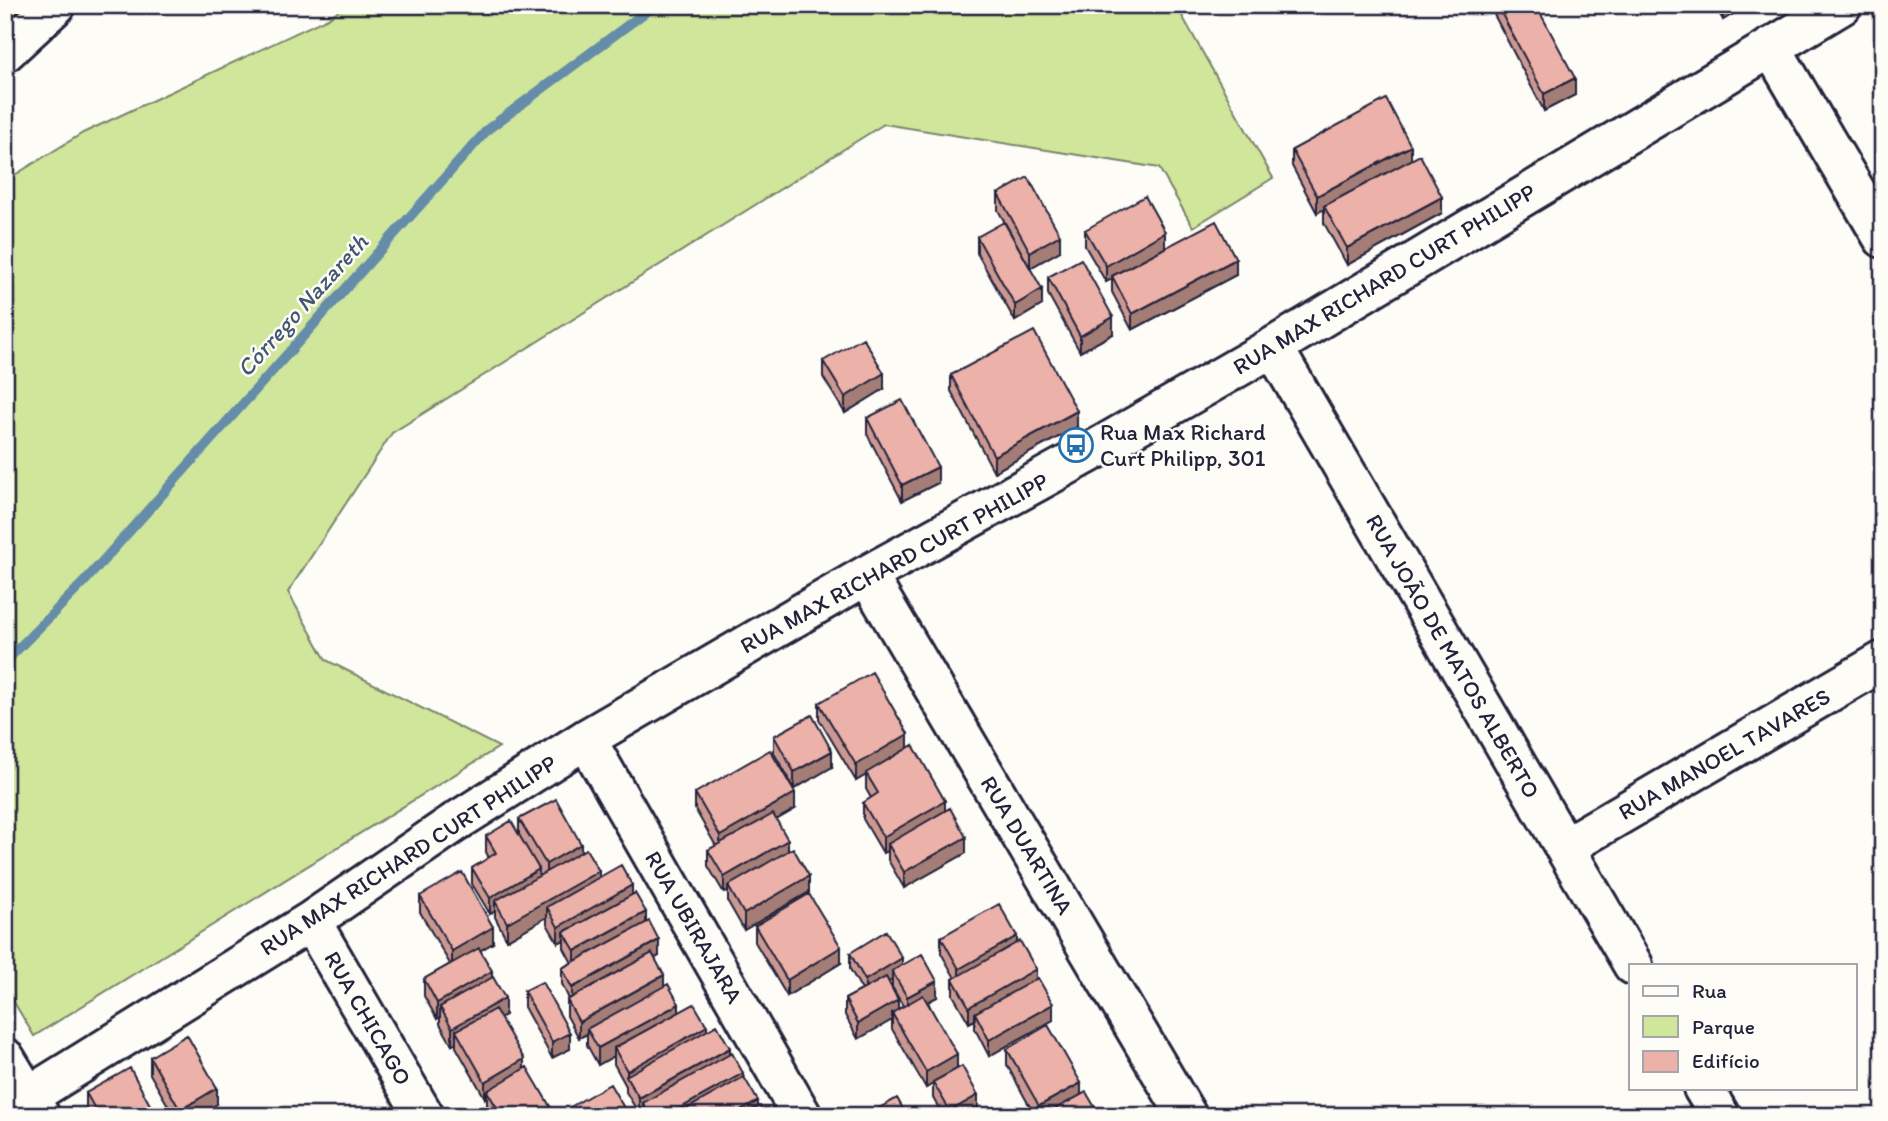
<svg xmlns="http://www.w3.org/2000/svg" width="1888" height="1121" viewBox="0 0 1888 1121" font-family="Itim,sans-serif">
  <rect width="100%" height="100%" fill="#fdfcf7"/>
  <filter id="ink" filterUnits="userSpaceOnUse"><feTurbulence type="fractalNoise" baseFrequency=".0143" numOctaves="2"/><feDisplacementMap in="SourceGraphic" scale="14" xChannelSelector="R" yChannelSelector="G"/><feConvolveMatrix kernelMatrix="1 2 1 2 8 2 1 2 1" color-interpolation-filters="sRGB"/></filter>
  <g filter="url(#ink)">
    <!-- green -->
    <path fill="#d0e69b" stroke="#79846b" stroke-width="2" d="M346,5H1176L1273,178L1193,227L1159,168L884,124L392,433L288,592L326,660L499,747L34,1036L5,987V181L83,133L328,18Z"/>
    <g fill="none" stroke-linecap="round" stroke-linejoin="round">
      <!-- stream -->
      <path stroke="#658ca9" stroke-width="10" d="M5,662L85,581L488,129L655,5"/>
      <!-- minor casing -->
      <g stroke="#22223b" stroke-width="44">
        <path id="minor" d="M1771,47L1883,238
          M5,52L56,5
          M1273,347L1633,965
          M867,575L1187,1116
          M586,739L802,1116
          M1565,847L1883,661
          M311,921L424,1116
          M5,1058L40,1116
          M1703,1088L1720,1116
          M8,1116L29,1096L311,921L457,821L586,739L867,575L1089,453L1273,347L1842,5"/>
      </g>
      <!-- minor -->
      <use href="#minor" stroke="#fdfcf7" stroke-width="38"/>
    </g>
    <!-- wall -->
    <path fill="#cb9992" stroke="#22223b" stroke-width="2" fill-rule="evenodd" d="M1489,5H1536L1575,95L1544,111Z
      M1714,5H1748L1723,20Z
      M1292,150L1411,159L1442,213L1347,265L1324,223V209L1317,213L1292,166Z
      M998,194L1060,251L1030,268L998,210Z
      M1085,230L1165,248L1236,275L1132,330L1112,292V279L1106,282L1085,246Z
      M977,237L1042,305L1015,321L977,253Z
      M1048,277L1113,334L1080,352L1048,294Z
      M823,361L884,389L845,413L823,377Z
      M951,375L1077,427L994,472L951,391Z
      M867,418L938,483L902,501L867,434Z
      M819,703L908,748L945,811L966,853L904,888L888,860V851L883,853L863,819V803L871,798L866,789V775L856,781L819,719Z
      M774,736L832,767L794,789L774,753Z
      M695,793L795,809L776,820L788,851L809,892L744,930L728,902V891L724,893L708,866V850L716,846L695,809Z
      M519,819L581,852L599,878L632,894L646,923L659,956L655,958L664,986L679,1012L707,1031L730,1054L743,1077L758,1107L766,1116H643V1112L639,1114L626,1092V1086L614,1064V1056L598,1065L587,1045V1034L579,1038L567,1016V1000L569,999L562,984V968L572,963L564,948V940L558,943L547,924V917L507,940L495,917V911L490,914L472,884V868L489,858L486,852V836L519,835Z
      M420,896L493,943L480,950L492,978L505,1015L500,1017L524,1069L551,1116H492L487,1107V1096L485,1098L456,1047V1042L452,1045L440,1024V1017L437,1019L424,996V979L450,964L420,912Z
      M755,926L841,963L787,996L755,942Z
      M941,937L1017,943L1036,979L1053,1020L989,1056L975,1029V1020L969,1023L953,995V979L955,978L941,953Z
      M850,953L902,965L937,997L928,1002L957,1068L978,1111L970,1116H943L933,1098V1084L926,1088L892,1029V1020L858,1039L845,1015V999L862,990L850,969ZM892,980V987L903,1006L898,1009L888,982Z
      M524,991L570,1049L552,1058L524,1007Z
      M1007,1049L1081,1095L1100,1116H1035L1007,1065Z
      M150,1057L217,1104L198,1116H174L150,1074Z
      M86,1093L156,1116H90L86,1109Z"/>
    <!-- shaded-wall -->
    <path fill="#a57d77" stroke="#22223b" stroke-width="2" d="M1723,5H1748L1723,20Z
      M1575,78V95L1544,111V94Z
      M1411,146V162L1324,206V209L1317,213V196Z
      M1442,197V213L1347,265V248Z
      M1165,232V248L1112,276V279L1106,282V266Z
      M1060,235V251L1030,268V252Z
      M1236,259V275L1132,330V314Z
      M1042,289V305L1015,321V305Z
      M1113,317V334L1080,352V336Z
      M884,373V389L845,413V397Z
      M1077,411V427L994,472V456Z
      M938,467V483L902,501V485Z
      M908,734V750L856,781V765Z
      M832,751V767L794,789V772Z
      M795,793V809L720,852V836Z
      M945,801V817L888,844V851L883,853V837Z
      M966,837V853L904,888V872Z
      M788,840V856L728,886V891L724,893V877Z
      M581,844V860L546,881V864Z
      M539,869V885L495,901V911L490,914V898Z
      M599,871V887L547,907V917L507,940V923Z
      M809,876V892L744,930V914Z
      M632,885V901L564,932V940L558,943V927Z
      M646,912V928L575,968V951Z
      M493,927V943L452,967V951Z
      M1017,936V952L959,985V969Z
      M659,940V956L572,1004V988Z
      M841,947V963L787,996V980Z
      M902,958V974L892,971V980L865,996V980Z
      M1036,969V985L975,1013V1020L969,1023V1007Z
      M492,971V987L440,1007V1017L437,1019V1003Z
      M664,975V991L587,1029V1034L579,1038V1022Z
      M937,981V997L907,1013V997Z
      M505,998V1015L461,1039L456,1031V1042L452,1045V1028Z
      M898,1000V1016L892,1013V1020L858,1039V1023Z
      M679,1004V1020L614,1048V1056L598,1065V1048Z
      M1053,1004V1020L989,1056V1040Z
      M707,1026V1043L627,1077V1071Z
      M570,1033V1049L552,1058V1042Z
      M730,1048V1064L643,1103V1112L639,1114V1098Z
      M957,1054V1070L926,1088V1072Z
      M524,1059V1076L487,1091V1096L485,1098V1082Z
      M743,1073V1089L695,1116H666Z
      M1081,1083V1099L1046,1114V1116H1039V1106Z
      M217,1088V1104L198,1116H180V1110Z
      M978,1095V1111L970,1116H950V1111Z
      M758,1101V1116H731Z
      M551,1108V1116H537Z
      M624,1108V1116H610Z"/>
    <!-- building -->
    <path fill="#ecb2aa" stroke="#22223b" stroke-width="2" d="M1497,5H1536L1575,78L1544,94Z
      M1386,99L1411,146L1317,196L1292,150Z
      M1420,155L1442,197L1347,248L1324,206Z
      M1028,177L1060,235L1030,252L998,194Z
      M1145,196L1165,232L1106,266L1085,230Z
      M1216,221L1236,259L1132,314L1112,276Z
      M1004,222L1042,289L1015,305L977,237Z
      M1081,259L1113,317L1080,336L1048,277Z
      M1034,331L1077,411L994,456L951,375Z
      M863,338L884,373L845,397L823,361Z
      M902,400L938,467L902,485L867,418Z
      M872,672L908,734L856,765L819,703Z
      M812,715L832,751L794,772L774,736Z
      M913,745L945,801L883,837L863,803L878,793L866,773Z
      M770,750L795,793L720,836L695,793Z
      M556,799L581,844L546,864L519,819Z
      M950,808L966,837L904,872L888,844Z
      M773,814L788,840L724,877L708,850Z
      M511,821L539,869L490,898L472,868L496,853L486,836Z
      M793,848L809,876L744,914L728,886Z
      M586,849L599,871L507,923L495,901Z
      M621,865L632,885L558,927L547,907Z
      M462,872L493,927L452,951L420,896Z
      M635,893L646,912L575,951L564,932Z
      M809,894L841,947L787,980L755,926Z
      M999,904L1017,936L959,969L941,937Z
      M649,921L659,940L572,988L562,968Z
      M886,931L902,958L865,980L850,953Z
      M1020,941L1036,969L969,1007L953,979Z
      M479,948L492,971L437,1003L424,979Z
      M652,953L664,975L579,1022L567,1000Z
      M922,954L937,981L907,997L892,971Z
      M493,977L505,998L452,1028L440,1007Z
      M886,977L898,1000L858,1023L845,999Z
      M1038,978L1053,1004L989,1040L975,1013Z
      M542,982L570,1033L552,1042L524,991Z
      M668,984L679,1004L598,1048L587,1029Z
      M923,995L957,1054L926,1072L892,1013Z
      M694,1004L707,1026L627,1071L614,1048Z
      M495,1009L524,1059L485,1082L456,1031Z
      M717,1025L730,1048L639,1098L626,1076Z
      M1048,1025L1081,1083L1039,1106L1007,1049Z
      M187,1035L217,1088L180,1110L150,1057Z
      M732,1053L743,1073L666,1116H650L643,1103Z
      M962,1066L978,1095L950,1111L933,1082Z
      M527,1067L551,1108L537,1116H502L487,1091Z
      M130,1068L156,1116H99L86,1093Z
      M744,1077L758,1101L731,1116H674Z
      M610,1084L624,1108L610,1116H555Z
      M1086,1092L1100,1116H1047L1046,1114Z
      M897,1098L907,1116H865Z
      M760,1106L766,1116H742Z"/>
  </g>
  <!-- icons -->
  <defs>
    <g id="bus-ring" transform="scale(1.75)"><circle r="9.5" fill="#fdfcf7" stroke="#1f6fb2" stroke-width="1.5"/><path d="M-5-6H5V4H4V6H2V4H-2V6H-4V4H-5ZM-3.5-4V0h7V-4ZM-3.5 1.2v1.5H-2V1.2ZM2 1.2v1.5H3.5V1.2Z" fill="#1f6fb2"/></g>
  </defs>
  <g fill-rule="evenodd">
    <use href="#bus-ring" x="1076" y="445"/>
  </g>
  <g text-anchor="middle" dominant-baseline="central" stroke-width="5" stroke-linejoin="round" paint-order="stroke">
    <!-- street labels -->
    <g font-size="23" fill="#22223b" stroke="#fdfcf7">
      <text transform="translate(1384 279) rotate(-31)">RUA MAX RICHARD CURT PHILIPP</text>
      <text transform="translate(894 563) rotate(-29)">RUA MAX RICHARD CURT PHILIPP</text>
      <text transform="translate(1453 656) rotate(60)">RUA JOÃO DE MATOS ALBERTO</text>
      <text transform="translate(1724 754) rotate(-30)">RUA MANOEL TAVARES</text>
      <text transform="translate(1027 845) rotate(59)">RUA DUARTINA</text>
      <text transform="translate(408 855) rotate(-33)">RUA MAX RICHARD CURT PHILIPP</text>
      <text transform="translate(694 927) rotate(60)">RUA UBIRAJARA</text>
      <text transform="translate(368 1018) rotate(60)">RUA CHICAGO</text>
    </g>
    <!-- poi labels -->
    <g font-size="23" fill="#22223b" stroke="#fdfcf7" text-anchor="start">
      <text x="1100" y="432">Rua Max Richard<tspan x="1100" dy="26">Curt Philipp, 301</tspan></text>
    </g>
    <!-- water labels -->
    <g font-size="24" font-style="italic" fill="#435772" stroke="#fdfcf7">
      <text transform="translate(302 305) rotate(-48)">Córrego Nazareth</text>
    </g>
  </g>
  <!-- margin -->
  <rect width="1888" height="1121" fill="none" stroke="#fdfcf7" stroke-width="28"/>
  <rect x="14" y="14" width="1860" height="1093" fill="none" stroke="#22223b" stroke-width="2.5" filter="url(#ink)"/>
  <!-- legend -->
  <rect x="1629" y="964" width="228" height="126" fill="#fdfcf7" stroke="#a5a5ac" stroke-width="2"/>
  <rect x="1643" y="986" width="35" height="10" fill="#fdfcf7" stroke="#a5a5ac" stroke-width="2"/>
  <text x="1692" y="998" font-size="21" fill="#22223b">Rua</text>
  <rect x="1643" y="1016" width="35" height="21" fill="#d0e69b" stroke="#a5a5ac" stroke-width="2"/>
  <text x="1692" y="1034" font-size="21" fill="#22223b">Parque</text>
  <rect x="1643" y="1051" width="35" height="21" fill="#ecb2aa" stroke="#a5a5ac" stroke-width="2"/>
  <text x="1692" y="1068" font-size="21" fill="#22223b">Edifício</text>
</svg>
